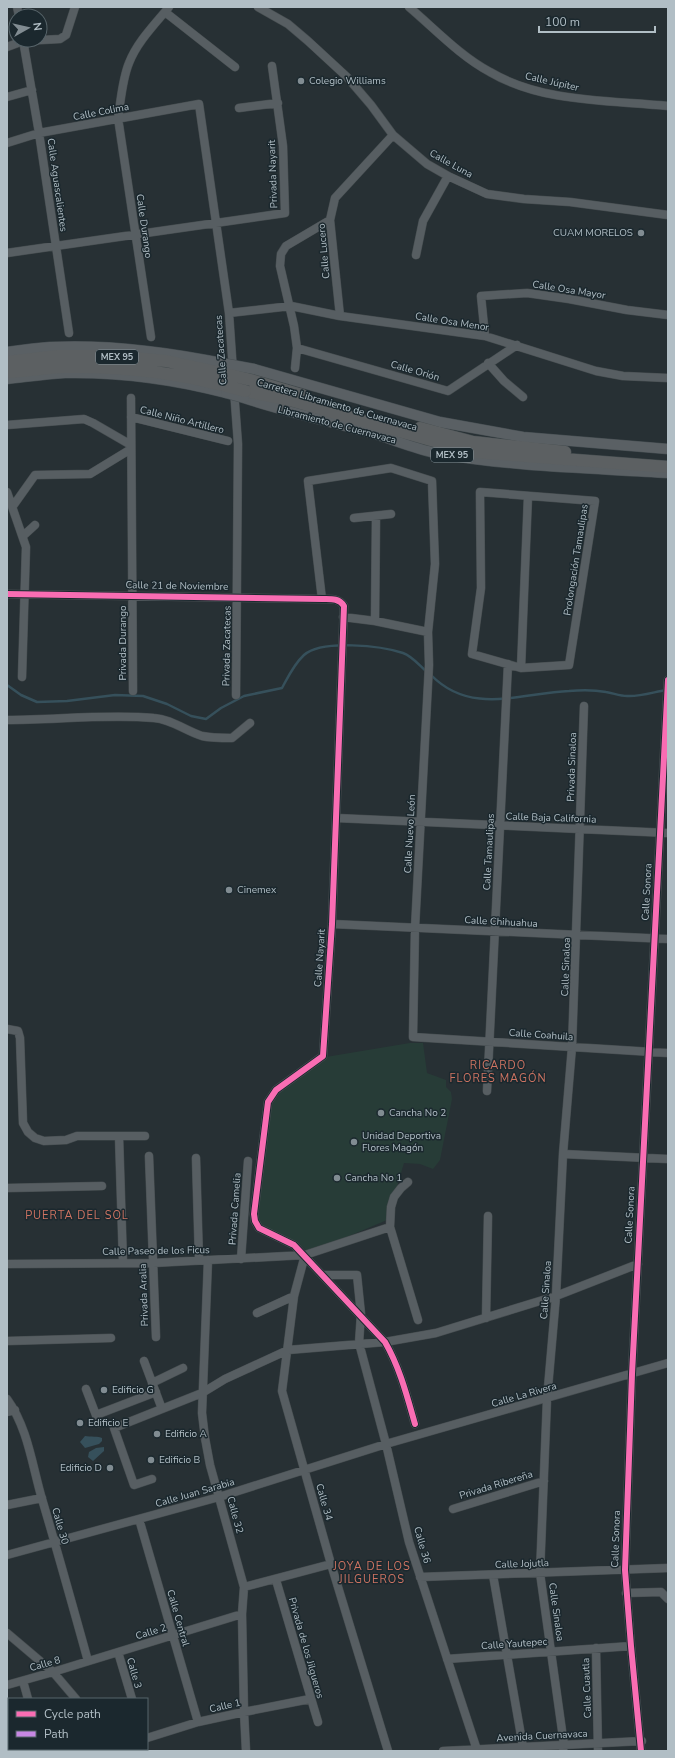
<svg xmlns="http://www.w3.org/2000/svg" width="675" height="1758" viewBox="0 0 675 1758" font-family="'Nunito Sans',sans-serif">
  <rect width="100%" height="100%" fill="#273034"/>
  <!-- green -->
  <path fill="#273c37" d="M410,1043H423L427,1073L446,1080V1087L451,1092L452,1099L440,1160L433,1169L420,1164L404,1163L387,1220L309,1253L296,1241L261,1226L258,1221L256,1205L271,1101L276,1092L326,1057Z"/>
  <!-- water -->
  <path fill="#36505b" d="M85,1436C90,1437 99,1436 102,1438V1441L99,1444L85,1448L80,1442Z
    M104,1447V1451L93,1461L88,1457L89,1452L96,1448Z"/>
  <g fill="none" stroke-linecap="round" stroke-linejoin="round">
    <!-- stream -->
    <path stroke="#36505b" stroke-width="2.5" d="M431,675C471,716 521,693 569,691C581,690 595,690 606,692C613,693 620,696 627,696C639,697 654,692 666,690
      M7,685L21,695L37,702L67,701L115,695L143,696L167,704L191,716L206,719L221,708L244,696L282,688C288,677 294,664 304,655C322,639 382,646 403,653C412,656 420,666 427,672"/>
    <!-- minor casing -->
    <g stroke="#454c4f" stroke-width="9">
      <path id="minor" d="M17,7L19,16
        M258,7L288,24L308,41L347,77L371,105L393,135L427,164L448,176L487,194L524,199L570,202L668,215
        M409,7C435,29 460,56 490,72C543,103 609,100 668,106
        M165,12L235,67
        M23,40L39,133L69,333
        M7,47L23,41L60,39L66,35L75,7
        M7,97L32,90
        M239,108L278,103
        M7,143L39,133L199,104L229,313L233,371
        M7,253L285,213L283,146L272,66
        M416,255L423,221L448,176
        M229,313L291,306L340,316L485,336L596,371L623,376L668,378
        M340,316L330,220L335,198L393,135
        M485,336L481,296L527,293L569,299L627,310L668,315
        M151,337L118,118C121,100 122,80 129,63C137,42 155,24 169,7
        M297,348L448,391L517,345
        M488,363L504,381L523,397
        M295,368L297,348L294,326L280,266L281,254L286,246L330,220
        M234,390L238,444L236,695
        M131,398L133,691
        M131,417L228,441
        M7,425L84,419L93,423L131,445
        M7,492L26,547L22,677
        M480,492L595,501L569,665L521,668L472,654L481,588Z
        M13,506L35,475L90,474L131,449
        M354,518L391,514
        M23,536L35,525
        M7,594L322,599C331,599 339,598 344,606L332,924L323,1056L276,1090L268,1102L254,1214L255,1221L259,1228L294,1245L385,1342C400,1368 407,1396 415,1424
        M322,599L308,481L391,468L432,481L435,564L428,632L429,665L415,928L413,1037L668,1053
        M343,617L375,621L428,632
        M375,621L376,516
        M521,668L528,496
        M7,720C56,720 105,714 154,718C171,719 186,731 202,736C211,738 223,738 232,738L250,723
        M336,818L668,833
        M332,924L668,939
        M7,1029L18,1031L20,1038L23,1123L28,1132L35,1138L44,1141L66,1140L77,1136H145
        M487,1091L508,664
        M119,1136L123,1263
        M563,1154L668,1159
        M149,1156L156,1337
        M196,1158L199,1260
        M408,1182L401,1188L394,1197L391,1207L390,1227L418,1320
        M7,1188L102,1186
        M305,1255L294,1296L282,1391L331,1564L388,1751
        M241,1259L248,1161
        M208,1260L202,1413L205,1438L210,1465L244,1587L242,1614L244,1712L246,1751
        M7,1264L153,1263L305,1255L390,1227
        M324,1275H357L361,1314L359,1343L386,1444L409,1542L477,1750
        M257,1313L294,1296
        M486,1318L488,1216
        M7,1341L111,1338
        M144,1361L162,1409
        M152,1383L183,1368
        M86,1389L99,1423
        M7,1399C28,1428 32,1465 42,1499C58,1553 73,1607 88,1661
        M7,1412L15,1410
        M96,1415L156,1392
        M152,1479L134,1485L114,1428L202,1393L225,1379L288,1350L385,1342L436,1333L556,1296L638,1264
        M7,1505L42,1498
        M453,1509L544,1481
        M139,1519L198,1722
        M7,1555L219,1497L386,1444L668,1363
        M493,1575L523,1747
        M420,1577L668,1568
        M276,1580L318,1722
        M244,1587L331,1564
        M626,1593L661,1592L668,1599
        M7,1633L53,1672L76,1699
        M596,1648L598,1751
        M118,1652L132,1699
        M447,1659L631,1646
        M23,1681L28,1699
        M7,1685L53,1672L242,1614
        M147,1738L198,1722L244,1712L310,1699
        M42,1749V1751
        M117,1749L118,1751
        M443,1751L642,1741
        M563,1751L564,1745L540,1573L547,1399L556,1296L563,1154L572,1047L584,706
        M641,1751L631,1646L625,1570L632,1374L668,680"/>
    </g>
    <!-- major casing -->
    <g stroke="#454d51" stroke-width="11">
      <path id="major" d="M7,352C21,350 35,348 50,347C108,344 169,352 227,364
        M254,369L440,422L523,437L668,449
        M7,379C26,377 46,374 65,373C119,372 173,379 226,393
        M244,398C283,411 324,420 364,431C388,437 411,448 436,453C512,467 591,468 668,473"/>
    </g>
    <!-- highway casing -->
    <g stroke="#444c4f" stroke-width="13">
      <path id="highway" d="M7,362L57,356H112L166,361L226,374
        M7,372C26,371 46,368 65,367C119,366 173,372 226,386
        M251,380L302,395
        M245,391L290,400L473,452L668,467
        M420,428L473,442L565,452"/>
    </g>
    <!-- minor -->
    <use href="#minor" stroke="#575e62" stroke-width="8"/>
    <!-- major -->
    <use href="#major" stroke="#5a6064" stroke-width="10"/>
    <!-- highway -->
    <use href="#highway" stroke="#5c6062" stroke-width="12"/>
    <!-- major-bridge casing -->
    <g stroke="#454d51" stroke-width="11" stroke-linecap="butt">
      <path id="major-bridge" d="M227,364L254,369
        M226,393L244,398"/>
    </g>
    <!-- highway-bridge casing -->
    <g stroke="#444c4f" stroke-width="13" stroke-linecap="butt">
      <path id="highway-bridge" d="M226,374L251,380
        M226,386L245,391"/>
    </g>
    <!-- major-bridge -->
    <use href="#major-bridge" stroke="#5a6064" stroke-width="10"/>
    <!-- highway-bridge -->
    <use href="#highway-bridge" stroke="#5c6062" stroke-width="12"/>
    <!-- quiet -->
    <path stroke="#c787e3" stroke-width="5" stroke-dasharray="10 5" stroke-linecap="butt" d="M109,1751L116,1749"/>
    <!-- cycleway casing -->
    <g stroke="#1b282e" stroke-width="8">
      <path id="cycleway" d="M7,594L322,599C331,599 339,598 344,606L332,924L323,1056L276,1090L268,1102L254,1214L255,1221L259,1228L294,1245L385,1342C400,1368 407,1396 415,1424
        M641,1751L631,1646L625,1570L632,1374L668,680"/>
    </g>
    <!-- cycleway -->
    <use href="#cycleway" stroke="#f96db3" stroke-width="6"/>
  </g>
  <!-- markers -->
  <g fill="#818c92" stroke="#1b282e" stroke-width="1.5">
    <circle cx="301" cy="81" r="4"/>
    <circle cx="641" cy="233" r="4"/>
    <circle cx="229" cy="890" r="4"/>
    <circle cx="381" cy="1113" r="4"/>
    <circle cx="354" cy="1142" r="4"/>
    <circle cx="337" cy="1178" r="4"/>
    <circle cx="104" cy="1390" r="4"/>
    <circle cx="80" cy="1423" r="4"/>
    <circle cx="157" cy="1434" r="4"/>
    <circle cx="151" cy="1460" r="4"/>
    <circle cx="110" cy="1468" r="4"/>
  </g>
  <g text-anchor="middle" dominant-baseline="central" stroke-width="3" stroke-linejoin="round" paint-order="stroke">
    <!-- shield labels -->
    <g fill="#1b282e" stroke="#849198" stroke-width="1">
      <rect x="96" y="350" width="42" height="14" rx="3"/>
      <rect x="431" y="448" width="42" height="14" rx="3"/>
    </g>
    <g font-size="9" font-weight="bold" fill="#b1bec5">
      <text x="117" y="357">MEX 95</text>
      <text x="452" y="455">MEX 95</text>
    </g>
    <!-- poi labels -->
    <g font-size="10" fill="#b1bec5" stroke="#1b282e" text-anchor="start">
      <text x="309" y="81">Colegio Williams</text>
      <text x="633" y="233" text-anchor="end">CUAM MORELOS</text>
      <text x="237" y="890">Cinemex</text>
      <text x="389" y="1113">Cancha No 2</text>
      <text x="362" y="1136">Unidad Deportiva<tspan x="362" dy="12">Flores Magón</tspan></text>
      <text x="345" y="1178">Cancha No 1</text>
      <text x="112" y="1390">Edificio G</text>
      <text x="88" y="1423">Edificio E</text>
      <text x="165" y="1434">Edificio A</text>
      <text x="159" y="1460">Edificio B</text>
      <text x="102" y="1468" text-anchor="end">Edificio D</text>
    </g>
    <!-- street labels -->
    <g font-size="10" fill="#b1bec5" stroke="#1b282e">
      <text transform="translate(552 82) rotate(13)">Calle Júpiter</text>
      <text transform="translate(101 112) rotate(-11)">Calle Colima</text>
      <text transform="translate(451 164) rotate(29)">Calle Luna</text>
      <text transform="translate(273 174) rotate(-92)">Privada Nayarit</text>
      <text transform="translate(57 185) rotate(82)">Calle Aguascalientes</text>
      <text transform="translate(144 226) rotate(82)">Calle Durango</text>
      <text transform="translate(324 251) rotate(-95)">Calle Lucero</text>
      <text transform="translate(569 290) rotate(9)">Calle Osa Mayor</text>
      <text transform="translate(452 322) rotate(9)">Calle Osa Menor</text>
      <text transform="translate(221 350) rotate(-94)">Calle Zacatecas</text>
      <text transform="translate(415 371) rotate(16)">Calle Orión</text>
      <text transform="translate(337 405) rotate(16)">Carretera Libramiento de Cuernavaca</text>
      <text transform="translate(182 420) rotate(14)">Calle Niño Artillero</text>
      <text transform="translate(337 425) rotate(15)">Libramiento de Cuernavaca</text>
      <text transform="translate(576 560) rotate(-81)">Prolongación Tamaulipas</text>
      <text transform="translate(177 586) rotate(1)">Calle 21 de Noviembre</text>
      <text transform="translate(123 643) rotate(-90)">Privada Durango</text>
      <text transform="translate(227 646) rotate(-89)">Privada Zacatecas</text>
      <text transform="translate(572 767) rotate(-88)">Privada Sinaloa</text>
      <text transform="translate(551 818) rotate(2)">Calle Baja California</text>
      <text transform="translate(410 834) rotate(-87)">Calle Nuevo León</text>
      <text transform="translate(489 852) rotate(-87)">Calle Tamaulipas</text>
      <text transform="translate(647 892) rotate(-87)">Calle Sonora</text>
      <text transform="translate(501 922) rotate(3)">Calle Chihuahua</text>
      <text transform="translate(320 958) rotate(-86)">Calle Nayarit</text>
      <text transform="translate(566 967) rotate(-88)">Calle Sinaloa</text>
      <text transform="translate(541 1035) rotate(4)">Calle Coahuila</text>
      <text transform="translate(235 1209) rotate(-86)">Privada Camelia</text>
      <text transform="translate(630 1215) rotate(-87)">Calle Sonora</text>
      <text transform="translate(156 1251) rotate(-1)">Calle Paseo de los Ficus</text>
      <text transform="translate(546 1290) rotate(-86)">Calle Sinaloa</text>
      <text transform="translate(144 1295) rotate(-92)">Privada Aralia</text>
      <text transform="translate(524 1395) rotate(-16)">Calle La Rivera</text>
      <text transform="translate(496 1485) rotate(-17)">Privada Ribereña</text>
      <text transform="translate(195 1493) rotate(-16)">Calle Juan Sarabia</text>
      <text transform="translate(324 1502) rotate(74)">Calle 34</text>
      <text transform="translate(235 1515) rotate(75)">Calle 32</text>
      <text transform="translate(60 1526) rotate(74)">Calle 30</text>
      <text transform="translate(616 1539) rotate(-88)">Calle Sonora</text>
      <text transform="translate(422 1545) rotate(74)">Calle 36</text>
      <text transform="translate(522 1564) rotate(-2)">Calle Jojutla</text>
      <text transform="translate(556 1612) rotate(82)">Calle Sinaloa</text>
      <text transform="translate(178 1618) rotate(74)">Calle Central</text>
      <text transform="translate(151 1632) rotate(-17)">Calle 2</text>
      <text transform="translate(514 1644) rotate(-4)">Calle Yautepec</text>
      <text transform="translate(306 1648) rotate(74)">Privada de los Jilgueros</text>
      <text transform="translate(45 1664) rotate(-16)">Calle 8</text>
      <text transform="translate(134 1673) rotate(74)">Calle 3</text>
      <text transform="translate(587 1688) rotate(-92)">Calle Cuautla</text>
      <text transform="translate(225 1706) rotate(-13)">Calle 1</text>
      <text transform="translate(542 1736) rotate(-3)">Avenida Cuernavaca</text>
    </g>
    <!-- neighbourhood labels -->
    <g font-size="11" letter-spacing="1" fill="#cf7462" stroke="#1b282e">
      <text x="498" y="1065">RICARDO<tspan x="498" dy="13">FLORES MAGÓN</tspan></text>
      <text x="77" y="1215">PUERTA DEL SOL</text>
      <text x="372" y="1566">JOYA DE LOS<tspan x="372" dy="13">JILGUEROS</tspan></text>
    </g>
  </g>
  <!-- border -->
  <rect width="675" height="1758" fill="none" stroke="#b1bec5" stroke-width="16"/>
  <!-- legend -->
  <rect x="8" y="1698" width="140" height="52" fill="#1b282e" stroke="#57646a"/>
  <rect x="16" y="1711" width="20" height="6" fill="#f96db3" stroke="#57646a"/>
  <text x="44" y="1718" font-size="12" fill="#b1bec5">Cycle path</text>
  <rect x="16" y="1731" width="20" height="6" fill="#c787e3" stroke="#57646a"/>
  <text x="44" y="1738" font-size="12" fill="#b1bec5">Path</text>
  <!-- north arrow -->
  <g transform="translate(28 28) rotate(82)"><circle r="19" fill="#1b282e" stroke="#57646a"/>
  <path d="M0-3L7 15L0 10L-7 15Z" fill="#818c92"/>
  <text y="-6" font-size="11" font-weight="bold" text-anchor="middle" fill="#b1bec5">N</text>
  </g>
  <!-- scale -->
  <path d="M539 26v6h116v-6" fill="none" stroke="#b1bec5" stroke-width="2"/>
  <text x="545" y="26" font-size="12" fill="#b1bec5" stroke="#1b282e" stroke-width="3" paint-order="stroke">100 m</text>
</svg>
